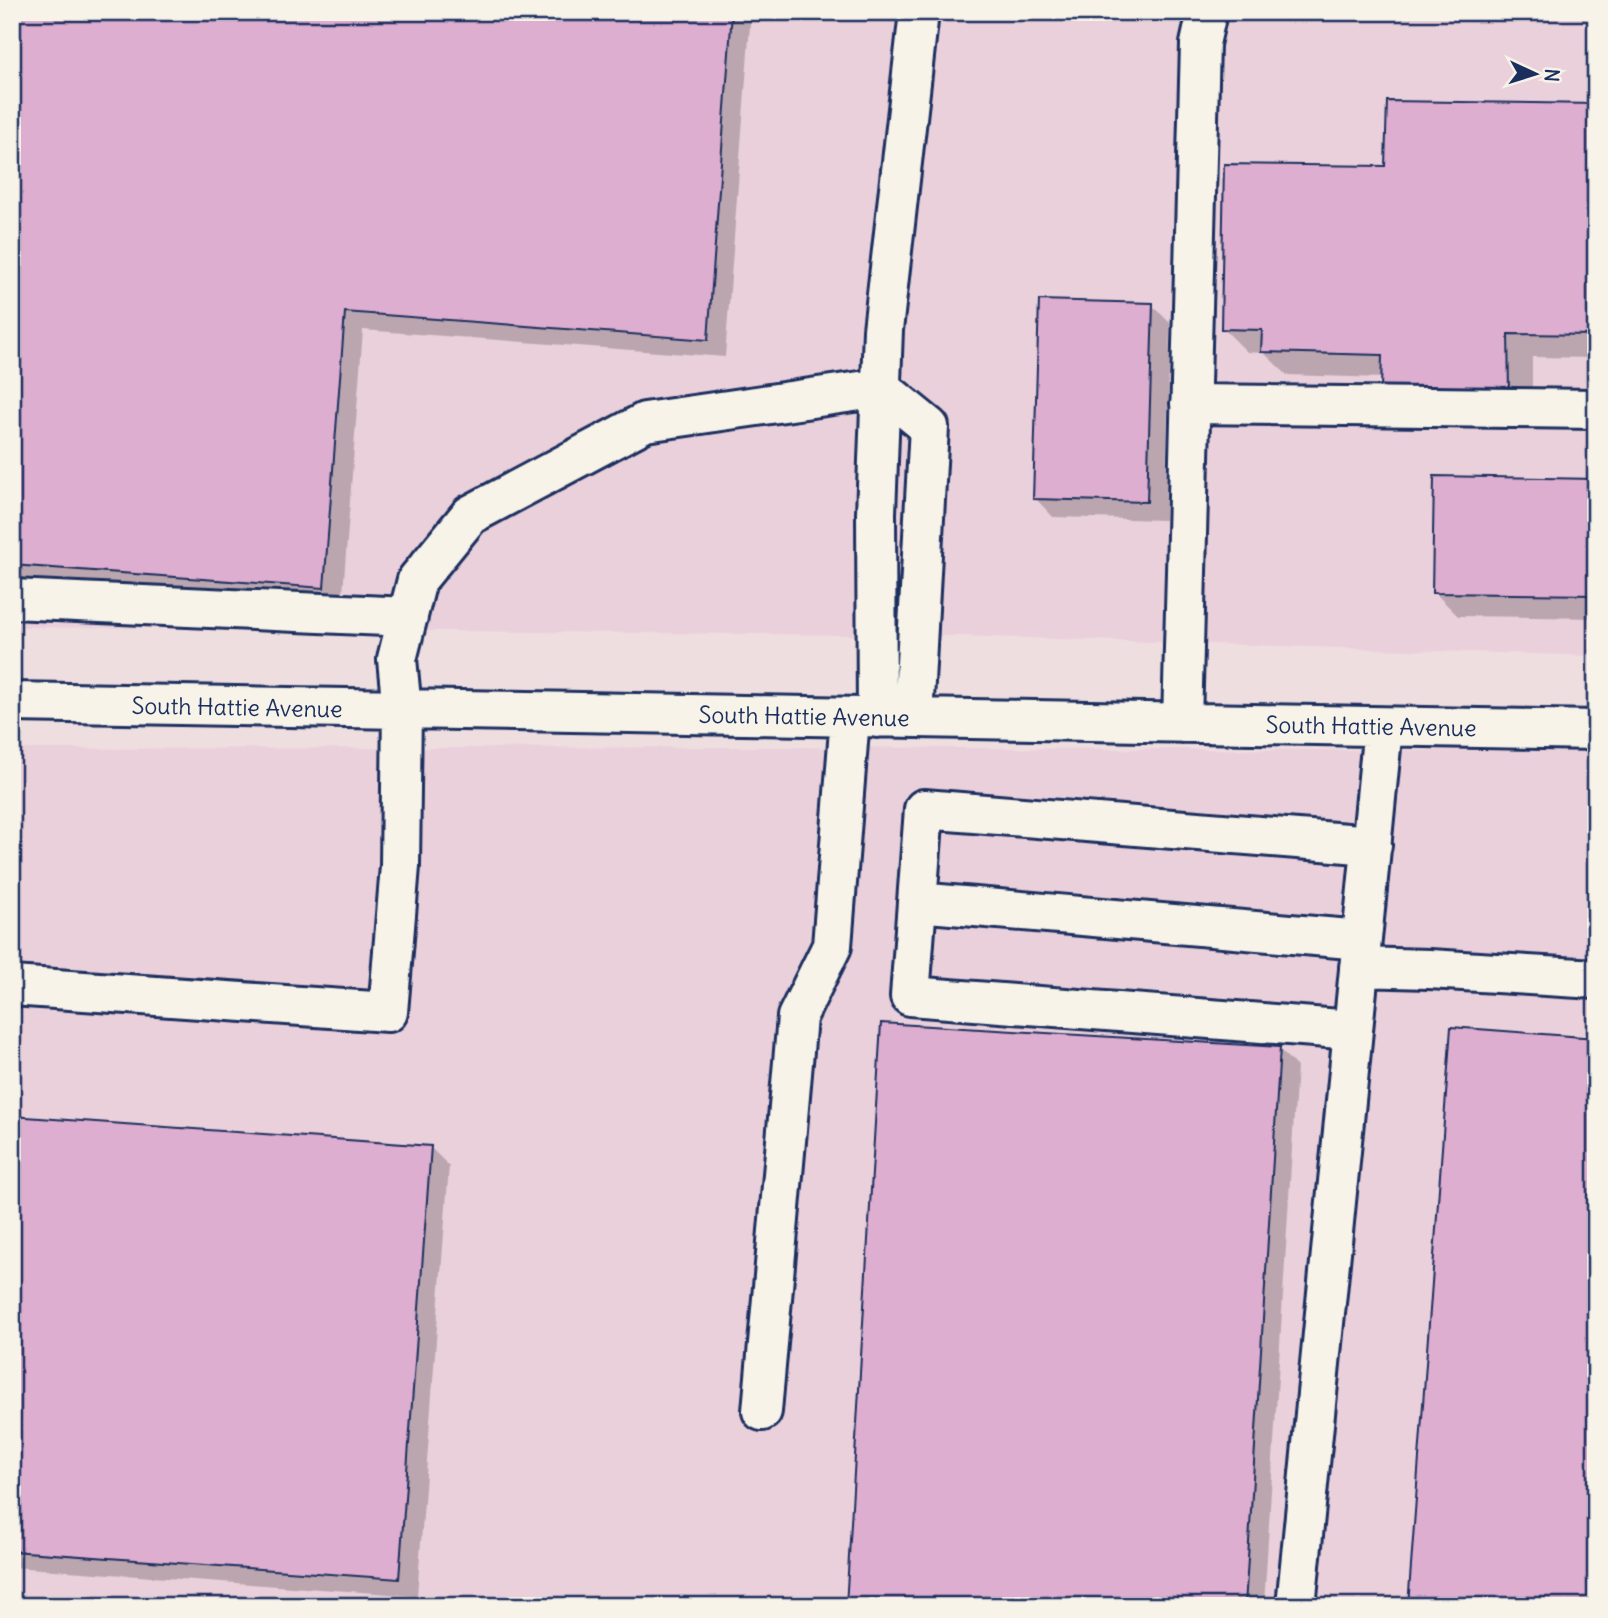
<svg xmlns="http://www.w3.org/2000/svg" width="1608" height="1618" viewBox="0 0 1608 1618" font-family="Delius,sans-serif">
  <rect width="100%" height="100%" fill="#efdee0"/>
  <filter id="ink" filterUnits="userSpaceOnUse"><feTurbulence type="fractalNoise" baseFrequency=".0143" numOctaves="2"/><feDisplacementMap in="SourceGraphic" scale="14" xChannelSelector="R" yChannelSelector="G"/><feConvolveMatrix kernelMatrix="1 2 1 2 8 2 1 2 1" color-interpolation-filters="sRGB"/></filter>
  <g filter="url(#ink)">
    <!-- built -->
    <path fill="#ead0db" d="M12,12H1596V656L957,636L12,627Z
      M767,747L1596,751V1606H61L12,1602V749Z"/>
    <!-- shadow -->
    <path fill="#0003" d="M12,12H751L725,357L363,330L342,606L12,581Z
      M1596,106V358L1532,357V414L1383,378L1287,375L1264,353L1247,352L1223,328L1387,167Z
      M1152,305L1170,323L1165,520L1053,517L1035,498Z
      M1596,481V618L1458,616L1434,592Z
      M1279,1049L1297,1067L1264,1606H847Z
      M12,1117L431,1148L449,1166L417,1596L12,1567Z"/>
    <!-- building -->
    <path fill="#ddaecf" stroke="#1b2f5e" stroke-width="2" d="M12,12H732L708,340L345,312L324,588L12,565Z
      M1387,101L1596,104V335L1508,334L1509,390L1381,388L1382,355L1261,352L1262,330L1221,329L1224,164L1385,166Z
      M1039,300L1153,303L1147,502L1033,499Z
      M1434,476L1596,479V595L1432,593Z
      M881,1023L1280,1047L1245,1606H846Z
      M1451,1027L1596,1038V1606H1408Z
      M12,1116L431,1146L399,1579L12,1551Z"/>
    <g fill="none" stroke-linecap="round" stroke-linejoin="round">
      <!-- minor casing -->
      <g stroke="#1b2f5e" stroke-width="44">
        <path id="minor" d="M1190,404L1596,409
          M12,599L408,617
          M12,702L1596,730
          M877,718L876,513L883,330L919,12
          M1182,723L1200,44L1207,12
          M917,902L1362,940
          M1359,967L1429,969L1596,979
          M12,986L388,1012L400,866L402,710L397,659L417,580L470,515L645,422L881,388L929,427L913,718
          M1353,1030L910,996L924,809L1372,845
          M762,1411L797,1017L832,946L850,717
          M1296,1606L1383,727"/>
      </g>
      <!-- minor -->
      <use href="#minor" stroke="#f7f3e8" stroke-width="38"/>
    </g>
  </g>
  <g text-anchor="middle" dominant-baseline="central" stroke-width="6" stroke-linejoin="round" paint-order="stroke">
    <!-- street labels -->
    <g font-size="23" fill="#1b2f5e" stroke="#f7f3e8">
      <text transform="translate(237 707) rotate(1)">South Hattie Avenue</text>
      <text transform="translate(804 716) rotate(1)">South Hattie Avenue</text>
      <text transform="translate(1371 726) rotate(1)">South Hattie Avenue</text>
    </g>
  </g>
  <!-- margin -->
  <rect width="1608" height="1618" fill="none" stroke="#f7f3e8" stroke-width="42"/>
  <rect x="21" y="21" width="1566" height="1576" fill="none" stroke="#1b2f5e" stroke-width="2.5" filter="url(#ink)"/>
  <!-- north arrow -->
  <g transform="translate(1535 74) rotate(94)" stroke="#f7f3e8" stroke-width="5" paint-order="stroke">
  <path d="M0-5L12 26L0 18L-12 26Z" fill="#1b2f5e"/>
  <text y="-10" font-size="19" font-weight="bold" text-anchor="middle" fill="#1b2f5e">N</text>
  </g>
</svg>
